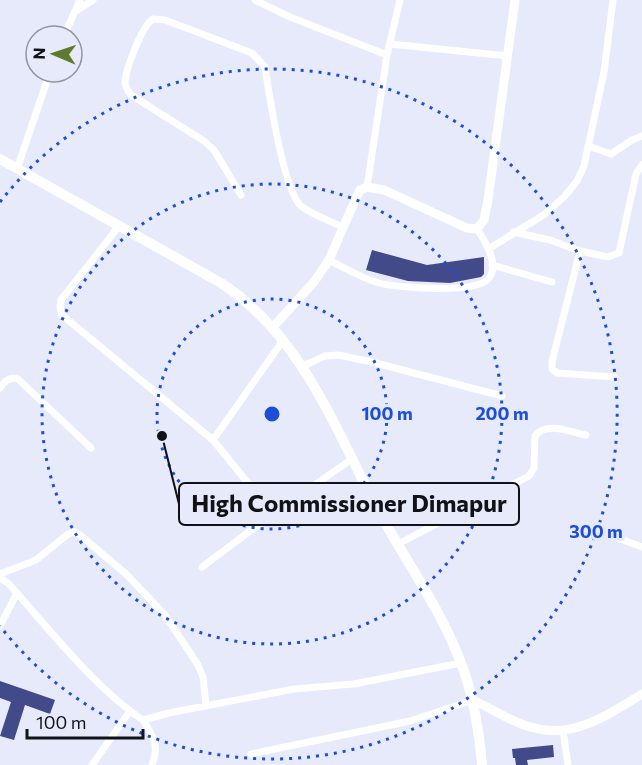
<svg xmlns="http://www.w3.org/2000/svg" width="642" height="765" viewBox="0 0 642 765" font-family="Commissioner,sans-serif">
  <rect width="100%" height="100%" fill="#e6eafb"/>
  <!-- building -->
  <path fill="#424a89" d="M372,250L427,265L484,257V274L481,277L450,283L408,281L366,270Z
    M0,681L55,700L50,714L25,705L14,740L0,736L11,702L0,698Z
    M553,745L554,757L527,760L528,765H516L515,758H513L512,749Z"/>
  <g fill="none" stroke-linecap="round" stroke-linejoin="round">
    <!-- minor -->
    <path stroke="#fff" stroke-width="7" d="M255,0L290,17L387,55L367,187
      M76,11L93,0
      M64,36L80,0
      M390,44L508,56
      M387,55L400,0
      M588,146L611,154L632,140L642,136
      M17,169L50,72
      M241,195L214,150L204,141L131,95C128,91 125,87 125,82C126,68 142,26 153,19L165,20L252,53L265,67C269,93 283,190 301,206C312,215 329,220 342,227
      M119,226L61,300L60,307L62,315L213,440
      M513,232L550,240L580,251
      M490,248L545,214L565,196L577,181L584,166L604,72L613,0
      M329,260C345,268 361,278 379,283C398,288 475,294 488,279C501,266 485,241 477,229
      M492,265L552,282
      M303,366L325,356L338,355L372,362L502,396
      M614,377L557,373L552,369V362L580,251L608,257L619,253L636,174L642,165
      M0,388C5,381 9,376 18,379L91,448
      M273,514L213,440L284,339
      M615,537L642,547
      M398,544L529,476L534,468L535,436C547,421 570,432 586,435
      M202,567L273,514L352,459
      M0,574L36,560L68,534L74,532L80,535L126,574L165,615L198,665L203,677L206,706
      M0,578L9,584C48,628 95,688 143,720L169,713L294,689L354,684L461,663
      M0,626L17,593
      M143,720C153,736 160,746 152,765
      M563,730L568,765
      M251,754L410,721L473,700
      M92,765L130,711"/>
    <!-- tertiary -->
    <path stroke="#fff" stroke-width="9" d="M273,327L314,282L329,260L356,198L360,190L367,187L384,190L467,228L477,229L484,220L488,200L515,0
      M473,700C490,708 508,720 527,726C570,741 607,716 642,694"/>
    <!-- secondary -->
    <path stroke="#fff" stroke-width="10" d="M0,159L221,283C306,339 336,434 383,519C410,567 442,612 461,663C474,696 479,730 482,765"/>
  </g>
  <!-- distance rings -->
  <g fill="none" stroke="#1d4ed8" stroke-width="3" stroke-dasharray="3 6">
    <circle cx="272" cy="414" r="115"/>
    <circle cx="272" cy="414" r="230"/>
    <path d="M0 202A345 345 0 1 1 0 626"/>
  </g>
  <circle cx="272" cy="414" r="9" fill="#1d4ed8" stroke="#e6eafb" stroke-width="3"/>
  <g font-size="18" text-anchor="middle" font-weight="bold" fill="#1d4ed8" stroke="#e6eafb" stroke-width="6" stroke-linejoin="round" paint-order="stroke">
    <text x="387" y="420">100 m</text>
    <text x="502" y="420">200 m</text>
    <text x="596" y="538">300 m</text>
  </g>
  <!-- callouts -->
  <path fill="none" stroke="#111217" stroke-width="2" d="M162 436L179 504"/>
  <circle fill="#111217" stroke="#e6eafb" stroke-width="2" cx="162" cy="436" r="6"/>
  <rect fill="#e6eafb" stroke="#111217" stroke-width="2" x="179" y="483" width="340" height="42" rx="6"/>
  <g font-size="24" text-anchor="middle" font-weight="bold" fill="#111217">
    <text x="349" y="512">High Commissioner Dimapur</text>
  </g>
  <!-- north arrow -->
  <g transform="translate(54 54) rotate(272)"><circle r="28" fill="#e6eafb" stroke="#9194a0" stroke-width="1.5"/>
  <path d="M0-4.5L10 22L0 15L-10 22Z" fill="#607a2d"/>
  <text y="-9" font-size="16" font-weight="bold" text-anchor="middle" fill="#111217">N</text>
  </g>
  <!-- scale -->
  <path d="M27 729v9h116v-9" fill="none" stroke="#111217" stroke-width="3"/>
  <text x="36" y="729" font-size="18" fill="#111217" stroke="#e6eafb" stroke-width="4.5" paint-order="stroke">100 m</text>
</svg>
